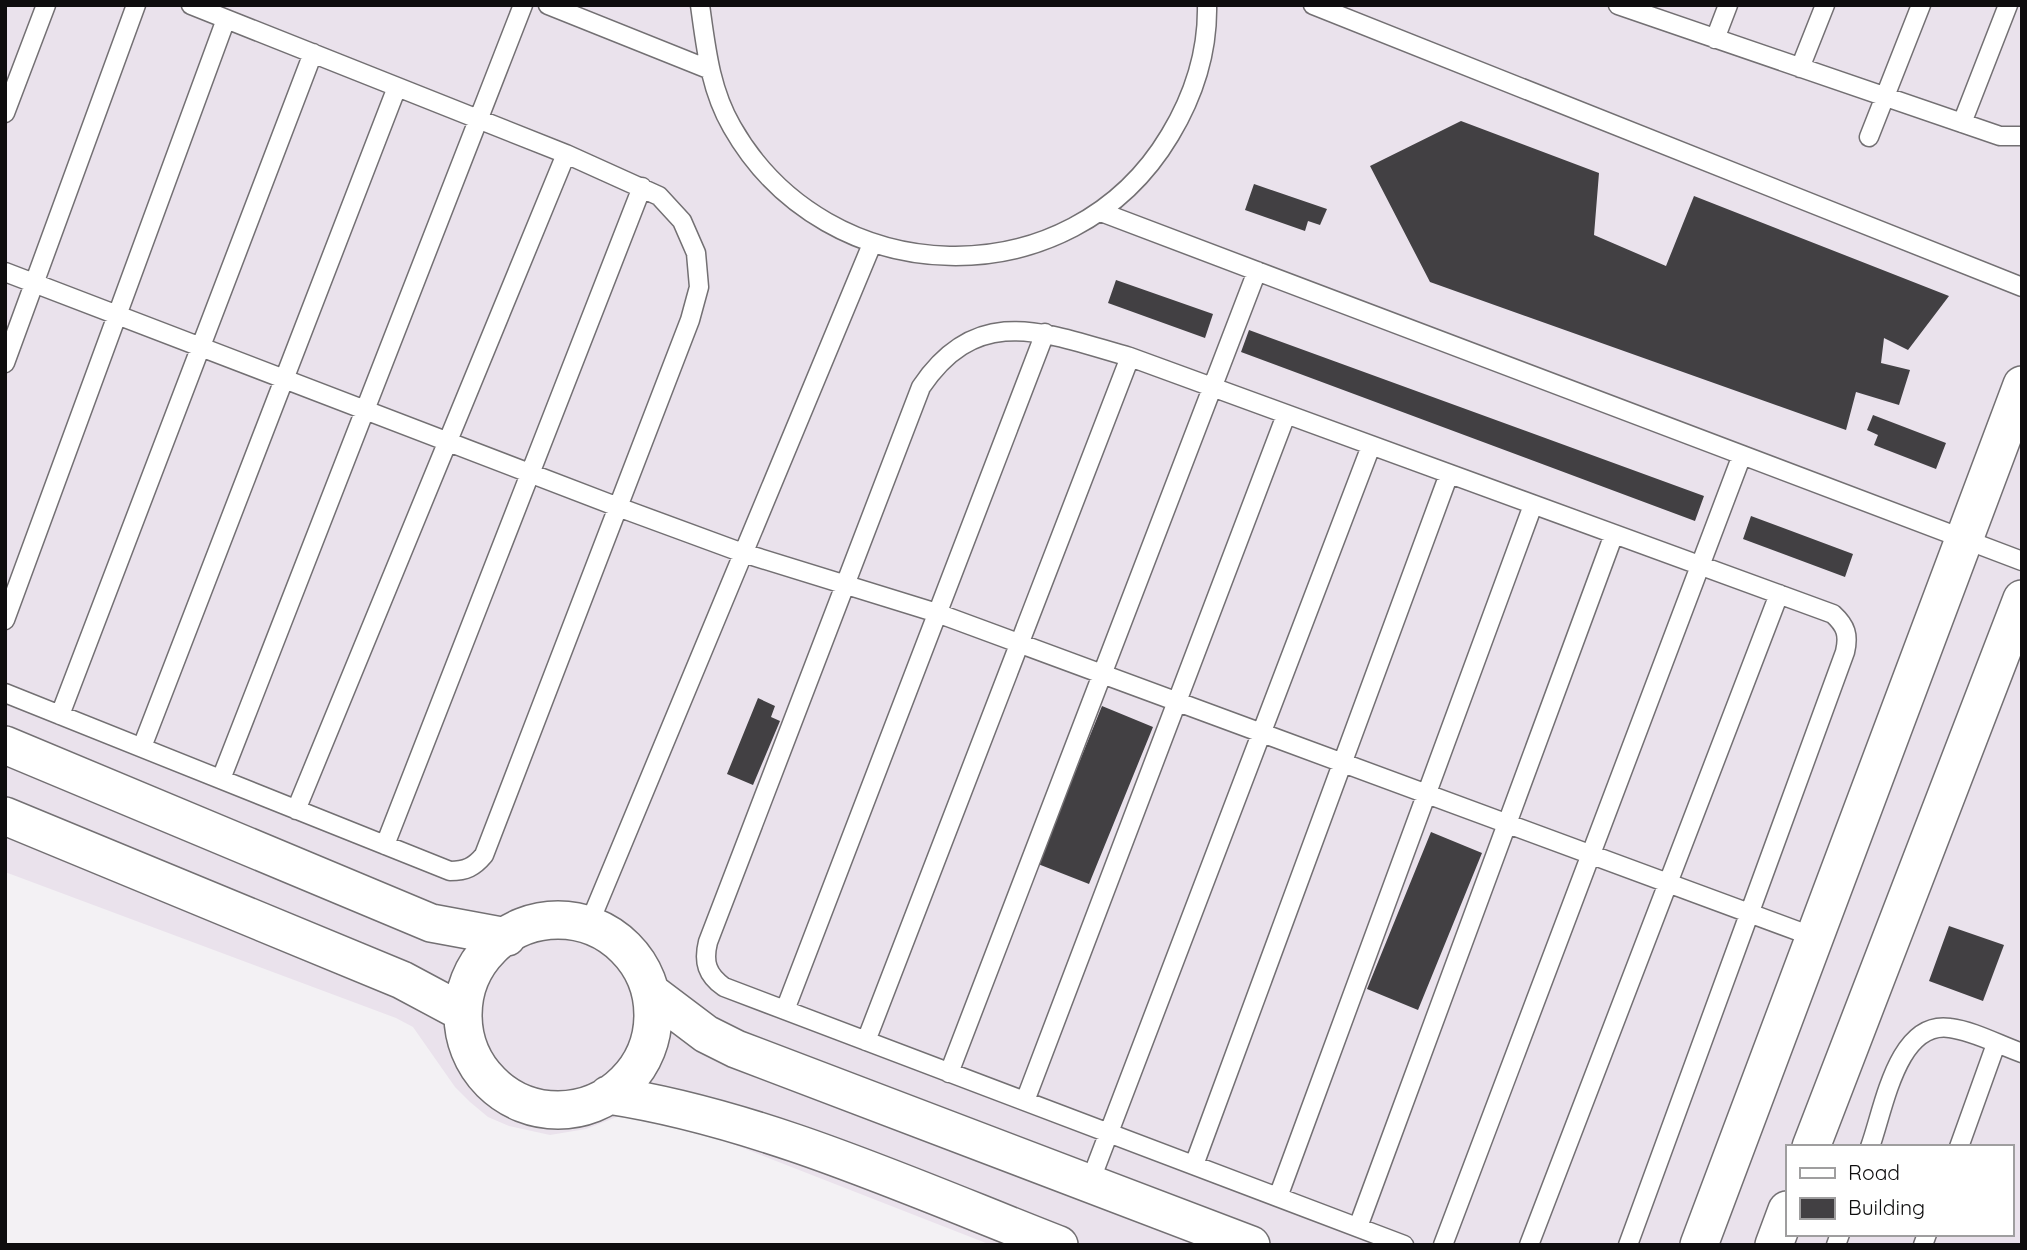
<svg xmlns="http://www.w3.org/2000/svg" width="2027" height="1250" viewBox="0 0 2027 1250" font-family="Quicksand,sans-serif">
  <rect width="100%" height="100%" fill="#f3f1f4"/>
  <!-- built -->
  <path fill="#eae2ec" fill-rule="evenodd" d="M5,5H2022V1245H991L669,1119L622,1115L586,1129L550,1135L509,1126L488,1117L470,1102L455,1087L413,1027L396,1018L5,872ZM1787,1147H2011V1234H1787Z"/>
  <!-- building -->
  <path fill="#424043" d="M1461,121L1599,173L1594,235L1666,266L1694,196L1949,296L1908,350L1884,338L1881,363L1910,370L1899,405L1856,392L1846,430L1430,282L1370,166Z
    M1254,184L1327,209L1320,225L1308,221L1305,231L1245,210Z
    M1116,280L1213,314L1205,338L1108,303Z
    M1249,330L1704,496L1695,521L1241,352Z
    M1873,415L1946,443L1936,469L1874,445L1878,435L1867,430Z
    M1751,516L1853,554L1845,577L1743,539Z
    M758,698L775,706L771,717L780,721L753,785L727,774Z
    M1102,706L1153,727L1089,884L1038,864Z
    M1431,832L1482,853L1418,1010L1367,989Z
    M1949,926L2004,945L1983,1001L1929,981Z"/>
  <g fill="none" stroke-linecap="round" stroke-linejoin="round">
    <!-- lane casing -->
    <g stroke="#737073" stroke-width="21">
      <path id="lane" d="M548,5L708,69
        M700,5C706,48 710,89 732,127C827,294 1071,301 1170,135C1194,95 1208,52 1207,5
        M1313,5L2022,287
        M1618,5L2000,136H2022
        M1715,39L1728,5
        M1800,68L1825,5
        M5,113L46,5
        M1962,123L2008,5
        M1869,137L1921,5
        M1101,212L2022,561
        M5,272L618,507L743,553L937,613L1814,937
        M5,363L136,5
        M5,620L226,19
        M5,693L450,871C466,871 474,867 484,855L690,320L699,287L696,253L682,221L659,196L566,154L191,5
        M60,715L313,53
        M142,747L397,87
        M221,779L523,5
        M296,810L566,154
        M385,845L642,187
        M589,924L872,244
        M785,1010L1045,333
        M866,1041L1130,357
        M949,1073L1257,271
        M1025,1101L1286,415
        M1870,1147C1884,1109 1897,1020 1950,1028C1974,1031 1999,1045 2022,1053
        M1959,1147L1996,1044
        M1194,1165L1449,474
        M1090,1182L1371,446
        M1278,1197L1533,505
        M1358,1227L1614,534
        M1404,1245L724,987C707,975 703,962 708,942L921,387C979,301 1047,334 1130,357L1833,614C1846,626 1849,635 1845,652L1628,1245
        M1443,1245L1742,455
        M1529,1245L1779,594
        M1836,1245L1840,1234
        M1923,1245L1927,1234"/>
    </g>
    <!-- street casing -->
    <g stroke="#737073" stroke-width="40">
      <path id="street" d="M5,745L431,923L507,937
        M5,816L402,980L460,1011
        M463 1015a95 95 0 1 1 190 0a95 95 0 1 1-190 0Z
        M653,994L706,1034L736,1049L1251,1245
        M608,1095C760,1118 915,1189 1059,1245
        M1811,1147L2022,599
        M1699,1245L2022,385
        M1774,1245L1787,1210"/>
    </g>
    <!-- lane -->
    <use href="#lane" stroke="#fff" stroke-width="18"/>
    <!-- street -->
    <use href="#street" stroke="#fff" stroke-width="37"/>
  </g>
  <!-- border -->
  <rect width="2027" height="1250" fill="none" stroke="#0e0d0e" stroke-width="14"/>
  <!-- legend -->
  <rect x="1786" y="1145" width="228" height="91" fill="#ffffff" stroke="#9f9e9f" stroke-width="2"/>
  <rect x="1800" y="1168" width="35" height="10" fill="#ffffff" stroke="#9f9e9f" stroke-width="2"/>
  <text x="1848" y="1180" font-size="21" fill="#0e0d0e">Road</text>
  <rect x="1800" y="1198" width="35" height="21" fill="#424043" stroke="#9f9e9f" stroke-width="2"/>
  <text x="1848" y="1215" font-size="21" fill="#0e0d0e">Building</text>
</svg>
